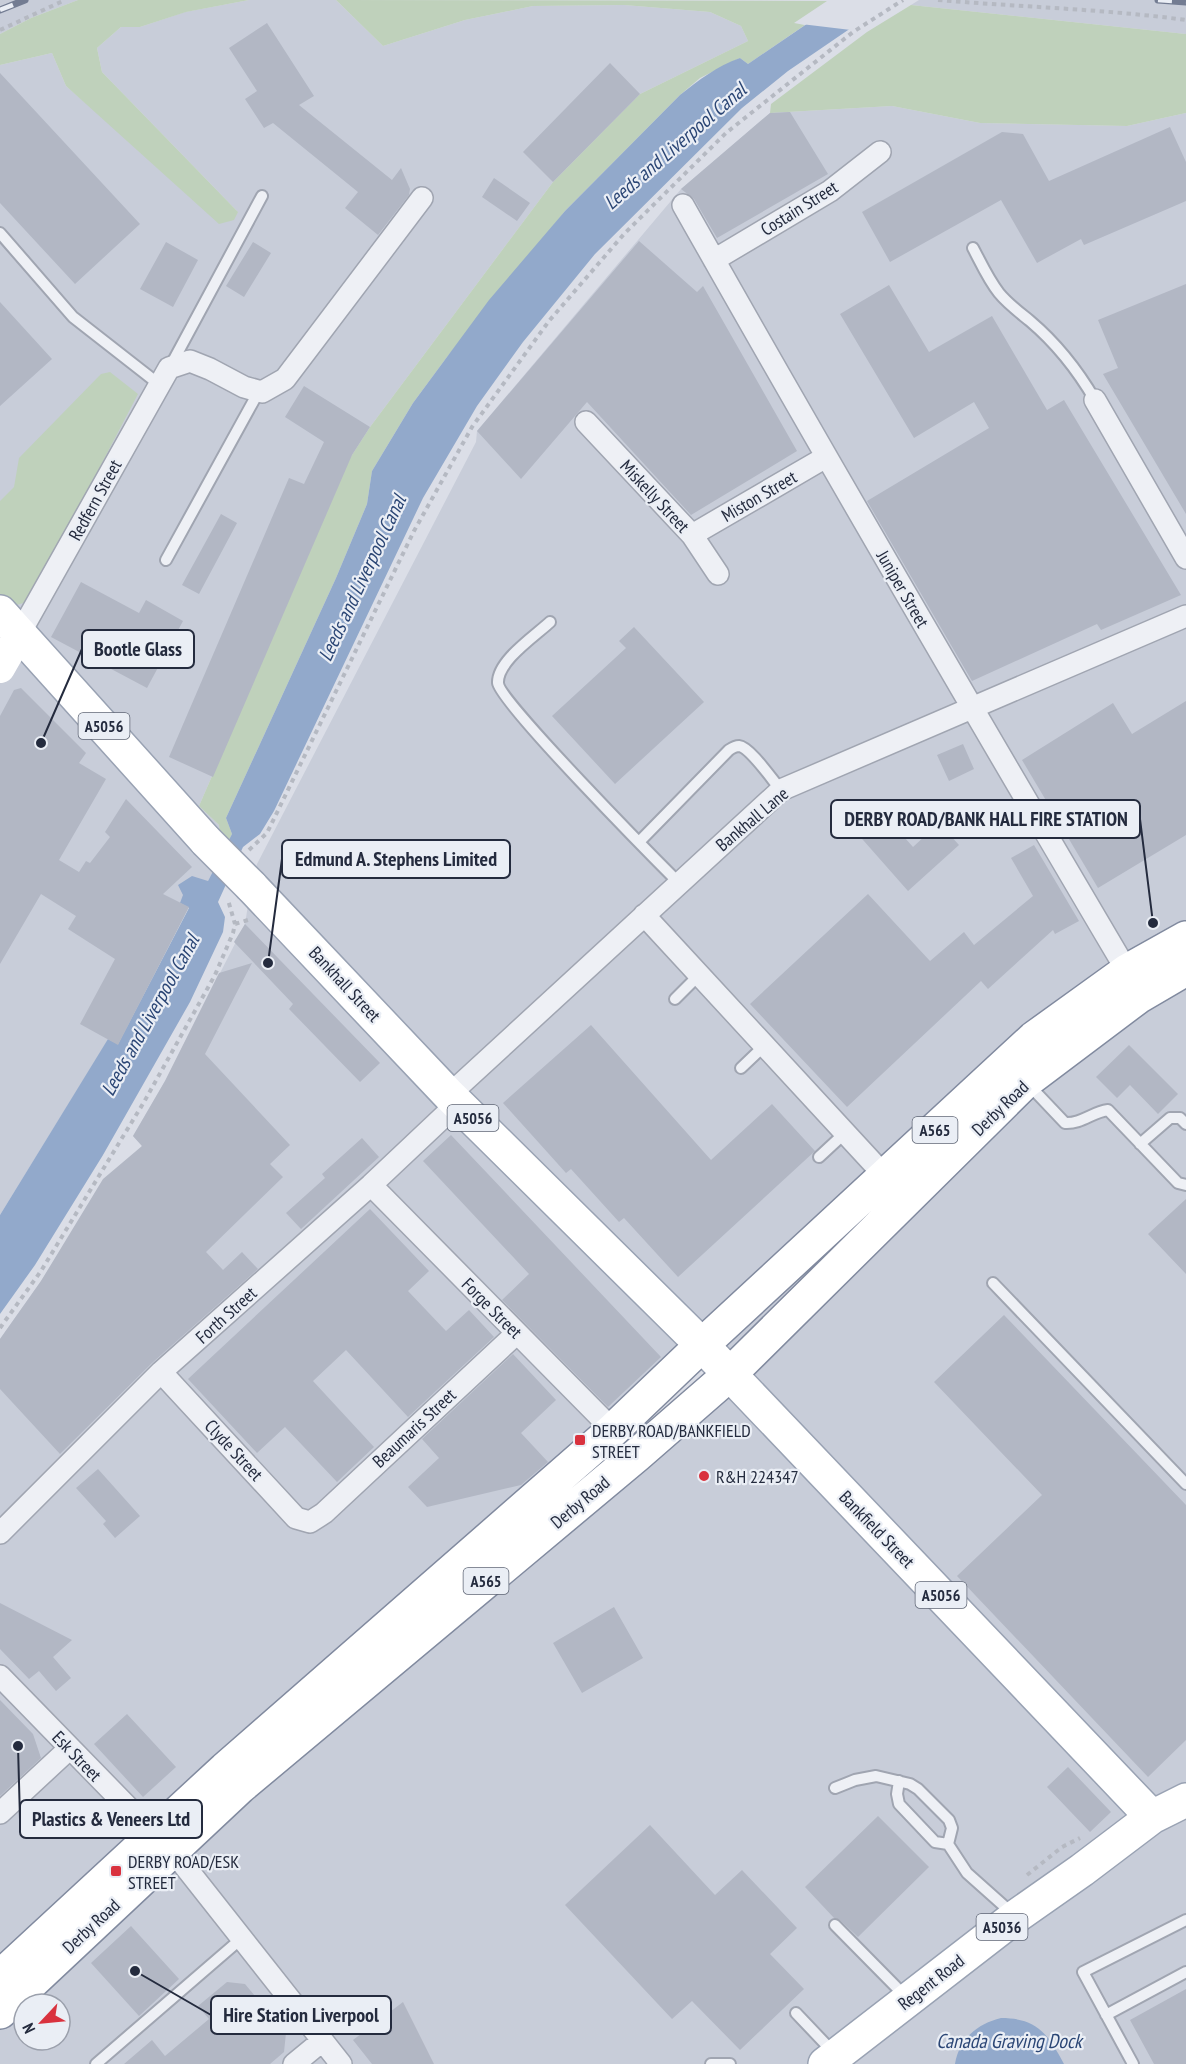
<svg xmlns="http://www.w3.org/2000/svg" width="1186" height="2064" viewBox="0 0 1186 2064" font-family="'PT Sans Narrow',sans-serif">
  <rect width="100%" height="100%" fill="#dbdee7"/>
  <!-- built -->
  <path fill="#c8cdd9" fill-rule="evenodd" d="M0,0H78L31,18L0,34Z
    M249,0H336L383,46L465,20L533,6L624,5L710,12L741,26L748,41L640,94L553,182L370,427L350,458L199,806L219,825L220,837L227,844L208,881L189,907L118,1045L108,1040L0,1215V65L52,53L66,86L89,106L238,212L102,72L97,48L121,27H140L185,12Z
    M919,0H1186V34L911,5Z
    M892,106L980,123L1127,126L1186,113V2064H0V2012L729,1374L702,1345L0,1977V1339L41,1281L78,1223L142,1146L133,1136L165,1081L245,924L251,886L257,864L476,442L477,431L681,189L770,113ZM24,2004H60V2040H24Z"/>
  <!-- green -->
  <path fill="#bfd1bb" d="M78,0H249L186,12L140,27H121L97,48L102,72L238,212L234,220L219,224L66,86L52,53L0,65V34L31,18Z
    M336,0L827,1L794,23L805,25L748,64L740,58L700,78L680,95L565,211L447,357L413,403L372,471L367,504L336,578L226,818L232,834L227,844L220,838L219,825L199,806L350,458L370,427L553,182L640,94L748,41L741,26L710,12L624,5L533,6L465,20L383,46Z
    M911,5L1186,34V113L1127,126L980,123L892,106L770,113L771,104L867,32Z
    M110,372L138,394L30,601L7,608L0,600V501L14,487L19,458L101,374Z"/>
  <!-- water -->
  <path fill="#92a9cb" d="M842,0H892L788,71L742,108L595,254L523,342L477,406L423,498L274,811L260,834L243,847L218,902L225,917L223,932L190,1002L103,1155L35,1265L0,1314V1215L108,1039L118,1044L189,908L180,903L183,895L178,885L192,876L208,881L232,834L226,818L336,578L367,504L372,471L413,403L489,300L565,211L680,95C699,80 717,66 740,58L748,64Z
    M1001,2018C1037,2018 1048,2034 1064,2064H955C959,2039 977,2024 1001,2018Z"/>
  <!-- pier -->
  <path fill="#dbdee7" d="M837,0H895L851,30L801,24Z"/>
  <!-- building -->
  <path fill="#b2b7c4" d="M267,23L314,96L299,105L392,180L401,168L410,189L409,195L378,235L345,208L358,192L273,123L264,128L245,99L257,91L229,48Z
    M610,63L640,94L553,182L523,152Z
    M0,73L140,224L75,284L0,203Z
    M790,112L828,174L717,238L694,199L681,189L770,113Z
    M1170,127L1186,162V201L1084,245L1081,239L1037,263L1001,200L890,262L862,212L1002,132L1023,134L1049,181Z
    M494,178L530,203L517,221L482,197Z
    M639,241L697,292L703,286L797,451L691,515L587,402L521,479L477,431Z
    M166,242L198,260L173,307L140,289Z
    M253,242L271,253L244,297L226,286Z
    M1186,284V514L1103,374L1118,368L1098,320Z
    M889,285L929,352L992,316L1047,410L1064,400L1181,595L1101,630L1097,624L972,681L867,501L989,428L974,402L914,438L840,314Z
    M0,302L52,359L0,406Z
    M304,386L370,427L352,455L213,777L169,757L289,478L304,484L324,442L285,417Z
    M221,514L237,523L199,594L182,585Z
    M81,582L139,613L146,600L183,621L147,688L51,637Z
    M634,627L704,702L615,784L552,716L626,648L619,641Z
    M21,688L86,753L79,763L106,779L59,860L79,872L86,861L90,863L110,837L105,832L126,799L192,867L163,894L189,907L118,1045L80,1024L115,959L68,929L76,916L41,894L0,964V716L14,690Z
    M1186,701V835L1098,888L1022,760L1113,703L1132,734Z
    M963,744L974,769L949,781L937,755Z
    M880,810L913,847L939,823L959,845L908,891L856,832Z
    M1034,845L1079,921L1055,934L1053,930L988,989L981,981L847,1107L750,1004L868,894L930,961L964,932L974,945L1033,896L1011,858Z
    M245,924L380,1063L360,1082L289,1009L293,1004L234,942Z
    M252,963L205,1054L290,1145L270,1164L283,1177L206,1252L223,1270L242,1252L258,1269L152,1363L60,1454L0,1389V1339L41,1281L103,1179L142,1146L133,1136L165,1081L219,973Z
    M591,1025L711,1160L772,1104L815,1151L678,1277L624,1218L619,1222L571,1169L566,1173L503,1103Z
    M1129,1045L1178,1094L1158,1114L1130,1085L1117,1098L1096,1077Z
    M451,1135L661,1357L608,1407L502,1300L529,1274L423,1161Z
    M362,1138L379,1157L301,1229L286,1213L325,1178L322,1174Z
    M1186,1199V1274L1148,1234Z
    M370,1209L429,1271L408,1291L446,1331L469,1310L494,1337L408,1417L346,1350L313,1381L374,1447L337,1482L285,1427L257,1453L188,1379Z
    M1004,1315L1186,1505V1740L1148,1777L957,1576L1042,1495L934,1382Z
    M513,1354L556,1400L521,1433L548,1462L521,1485L427,1507L408,1487L439,1458L422,1439Z
    M98,1469L140,1516L115,1538L103,1524L106,1521L76,1488Z
    M0,1603L72,1640L53,1657L71,1678L56,1691L39,1671L29,1679L0,1649Z
    M614,1607L643,1658L582,1693L553,1643Z
    M0,1700L33,1734L41,1758L0,1796Z
    M127,1714L176,1767L143,1797L94,1744Z
    M1068,1767L1111,1812L1090,1832L1047,1787Z
    M878,1816L929,1867L858,1937L840,1920L834,1918L805,1887Z
    M650,1825L715,1895L742,1870L797,1928L770,1954L804,1989L740,2050L692,2001L672,2019L565,1905Z
    M131,1926L179,1979L139,2016L91,1963Z
    M227,1982L245,1984L286,2033L284,2052L270,2064H124L152,2040L165,2056L209,2019L198,2006Z
    M1186,1989V2064H1154L1130,2020Z
    M403,2002L434,2064H372L353,2040Z"/>
  <g fill="none" stroke-linecap="round" stroke-linejoin="round">
    <!-- service casing -->
    <g stroke="#a0a5b1" stroke-width="14">
      <path id="service" d="M0,233L73,317L160,385
        M973,248C981,263 988,279 999,293C1008,304 1019,312 1030,321C1056,343 1078,371 1095,400
        M171,365L262,196
        M166,560L259,391
        M550,622C535,636 497,661 498,683C499,701 656,860 679,883
        M1003,820L1030,807
        M639,842L729,750C732,748 736,746 739,746C750,747 773,781 781,790
        M675,999L699,975
        M741,1068L764,1046
        M1028,1084L1065,1123C1082,1124 1092,1112 1108,1110L1178,1183L1186,1185
        M1140,1144L1170,1118H1180L1186,1124
        M819,1157L846,1132
        M993,1283L1186,1484
        M899,1781L897,1794L899,1804L935,1842L948,1844
        M835,1788L855,1780L876,1776L910,1784L918,1789L949,1820L952,1828L948,1844L967,1873L1013,1914
        M835,1925L907,1998
        M796,2013L834,2053
        M1106,2015L1186,1972
        M96,2064L242,1938
        M711,2064H730
        M1133,2064L1083,1972L1186,1920"/>
    </g>
    <!-- minor casing -->
    <g stroke="#a0a5b1" stroke-width="24">
      <path id="minor" d="M683,205C828,462 977,717 1127,971
        M714,260L830,191L880,152
        M1095,400L1186,558
        M586,422L692,535L718,574
        M692,535L826,457
        M20,633L169,368L190,361L210,369L244,387L262,392L285,379L422,198
        M644,915L885,1176
        M449,1095L781,790L1186,616
        M371,1185L613,1430
        M161,1372L296,1518L310,1522L324,1513L517,1333
        M0,1533L161,1372L371,1185L458,1103
        M0,1676L154,1834
        M0,1813L69,1749
        M172,1850L341,2064
        M294,2064L322,2041"/>
    </g>
    <!-- primary casing -->
    <g stroke="#99a2b3" stroke-width="36">
      <path id="primary" d="M0,612L206,841
        M251,886L449,1095L702,1345L1152,1817
        M825,2064L1015,1917L1082,1870L1152,1817L1186,1800"/>
    </g>
    <!-- trunk casing -->
    <g stroke="#818a9f" stroke-width="36">
      <path id="trunk" d="M0,1977L225,1769L613,1430L702,1345L1034,1038L1127,971L1186,938
        M0,2012L240,1787L637,1455L730,1374L1025,1082L1138,997L1186,969"/>
    </g>
    <!-- path -->
    <path stroke="#b5b9c2" stroke-width="4" stroke-dasharray="4.5 4.5" stroke-linecap="butt" d="M938,0C1021,7 1104,9 1186,20
      M0,30L65,0
      M249,850L267,833L414,531L472,427L549,321L624,234L726,133L853,32L903,0
      M235,924L248,920
      M0,1328L41,1271L144,1102L215,975L233,933L235,924L228,900
      M1027,1875L1062,1847L1080,1838"/>
    <!-- service -->
    <use href="#service" stroke="#eef0f5" stroke-width="10"/>
    <!-- minor -->
    <use href="#minor" stroke="#eef0f5" stroke-width="21"/>
    <!-- secondary -->
    <path stroke="#fff" stroke-width="30" d="M0,668L20,633"/>
    <!-- primary -->
    <use href="#primary" stroke="#fff" stroke-width="33"/>
    <!-- trunk -->
    <use href="#trunk" stroke="#fff" stroke-width="33"/>
    <!-- rail casing -->
    <g stroke="#737c92" stroke-width="7">
      <path id="rail" d="M1158,0L1186,2
        M0,10L25,0"/>
    </g>
    <!-- rail -->
    <use href="#rail" stroke="#eaeef5" stroke-width="4.5" stroke-dasharray="14" stroke-linecap="butt"/>
    <!-- primary-bridge casing -->
    <g stroke="#99a2b3" stroke-width="36" stroke-linecap="butt">
      <path id="primary-bridge" d="M206,841L251,886"/>
    </g>
    <!-- primary-bridge -->
    <use href="#primary-bridge" stroke="#fff" stroke-width="33"/>
  </g>
  <!-- markers -->
  <g fill="#d9323e" stroke="#eaeef5" stroke-width="2">
    <rect x="574" y="1434" width="12" height="12" rx="3"/>
    <circle cx="704" cy="1476" r="6"/>
    <rect x="110" y="1865" width="12" height="12" rx="3"/>
  </g>
  <g text-anchor="middle" dominant-baseline="central" stroke-width="4.5" stroke-linejoin="round" paint-order="stroke">
    <!-- shield labels -->
    <g fill="#eaeef5" stroke="#5f6675" stroke-width="1.5">
      <rect x="78.5" y="713" width="51" height="26" rx="4.5"/>
      <rect x="447.5" y="1105" width="51" height="26" rx="4.5"/>
      <rect x="912.5" y="1117" width="45" height="26" rx="4.5"/>
      <rect x="463.5" y="1568" width="45" height="26" rx="4.5"/>
      <rect x="915.5" y="1582" width="51" height="26" rx="4.5"/>
      <rect x="976.5" y="1914" width="51" height="26" rx="4.5"/>
    </g>
    <g font-size="16" font-weight="bold" fill="#242b3e">
      <text x="104" y="726">A5056</text>
      <text x="473" y="1118">A5056</text>
      <text x="935" y="1130">A565</text>
      <text x="486" y="1581">A565</text>
      <text x="941" y="1595">A5056</text>
      <text x="1002" y="1927">A5036</text>
    </g>
    <!-- street labels -->
    <g font-size="18" fill="#242b3e" stroke="#eaeef5">
      <text transform="translate(799 208) rotate(-32)">Costain Street</text>
      <text transform="translate(655 496) rotate(47)">Miskelly Street</text>
      <text transform="translate(759 496) rotate(-30)">Miston Street</text>
      <text transform="translate(95 500) rotate(-61)">Redfern Street</text>
      <text transform="translate(903 589) rotate(60)">Juniper Street</text>
      <text transform="translate(752 819) rotate(-40)">Bankhall Lane</text>
      <text transform="translate(345 984) rotate(47)">Bankhall Street</text>
      <text transform="translate(1000 1108) rotate(-44)">Derby Road</text>
      <text transform="translate(492 1308) rotate(45)">Forge Street</text>
      <text transform="translate(226 1315) rotate(-42)">Forth Street</text>
      <text transform="translate(414 1428) rotate(-43)">Beaumaris Street</text>
      <text transform="translate(234 1450) rotate(47)">Clyde Street</text>
      <text transform="translate(580 1502) rotate(-40)">Derby Road</text>
      <text transform="translate(877 1529) rotate(46)">Bankfield Street</text>
      <text transform="translate(77 1756) rotate(46)">Esk Street</text>
      <text transform="translate(91 1926) rotate(-43)">Derby Road</text>
      <text transform="translate(931 1982) rotate(-38)">Regent Road</text>
    </g>
    <!-- poi labels -->
    <g font-size="18" fill="#242b3e" stroke="#eaeef5" text-anchor="start">
      <text x="592" y="1430">DERBY ROAD/BANKFIELD<tspan x="592" dy="21">STREET</tspan></text>
      <text x="716" y="1476">R&amp;H 224347</text>
      <text x="128" y="1861">DERBY ROAD/ESK<tspan x="128" dy="21">STREET</tspan></text>
    </g>
    <!-- water labels -->
    <g font-size="20" font-style="italic" fill="#2b4675" stroke="#eaeef5">
      <text transform="translate(675 146) rotate(-41)">Leeds and Liverpool Canal</text>
      <text transform="translate(362 578) rotate(-65)">Leeds and Liverpool Canal</text>
      <text transform="translate(150 1015) rotate(-61)">Leeds and Liverpool Canal</text>
      <text x="1009" y="2041">Canada Graving Dock</text>
    </g>
  </g>
  <!-- callouts -->
  <path fill="none" stroke="#242b3e" stroke-width="2" d="M41 743L82 649M1153 923L1140 819M268 963L282 859M18 1746L20 1819M135 1971L211 2015"/>
  <g fill="#242b3e" stroke="#eaeef5" stroke-width="2">
    <circle cx="41" cy="743" r="6"/>
    <circle cx="1153" cy="923" r="6"/>
    <circle cx="268" cy="963" r="6"/>
    <circle cx="18" cy="1746" r="6"/>
    <circle cx="135" cy="1971" r="6"/>
  </g>
  <g fill="#eaeef5" stroke="#242b3e" stroke-width="2">
    <rect x="82" y="630" width="112" height="38" rx="6"/>
    <rect x="831" y="800" width="309" height="38" rx="6"/>
    <rect x="282" y="840" width="228" height="38" rx="6"/>
    <rect x="20" y="1800" width="182" height="38" rx="6"/>
    <rect x="211" y="1996" width="180" height="38" rx="6"/>
  </g>
  <g font-size="20" text-anchor="middle" font-weight="bold" fill="#242b3e">
    <text x="138" y="656">Bootle Glass</text>
    <text x="986" y="826">DERBY ROAD/BANK HALL FIRE STATION</text>
    <text x="396" y="866">Edmund A. Stephens Limited</text>
    <text x="111" y="1826">Plastics &amp; Veneers Ltd</text>
    <text x="301" y="2022">Hire Station Liverpool</text>
  </g>
  <!-- north arrow -->
  <g transform="translate(42 2022) rotate(244)"><circle r="28" fill="#eaeef5" stroke="#9ba0ac" stroke-width="1.5"/>
  <path d="M0-4.5L10 22L0 15L-10 22Z" fill="#d9323e"/>
  <text y="-9" font-size="16" font-weight="bold" text-anchor="middle" fill="#242b3e">N</text>
  </g>
</svg>
